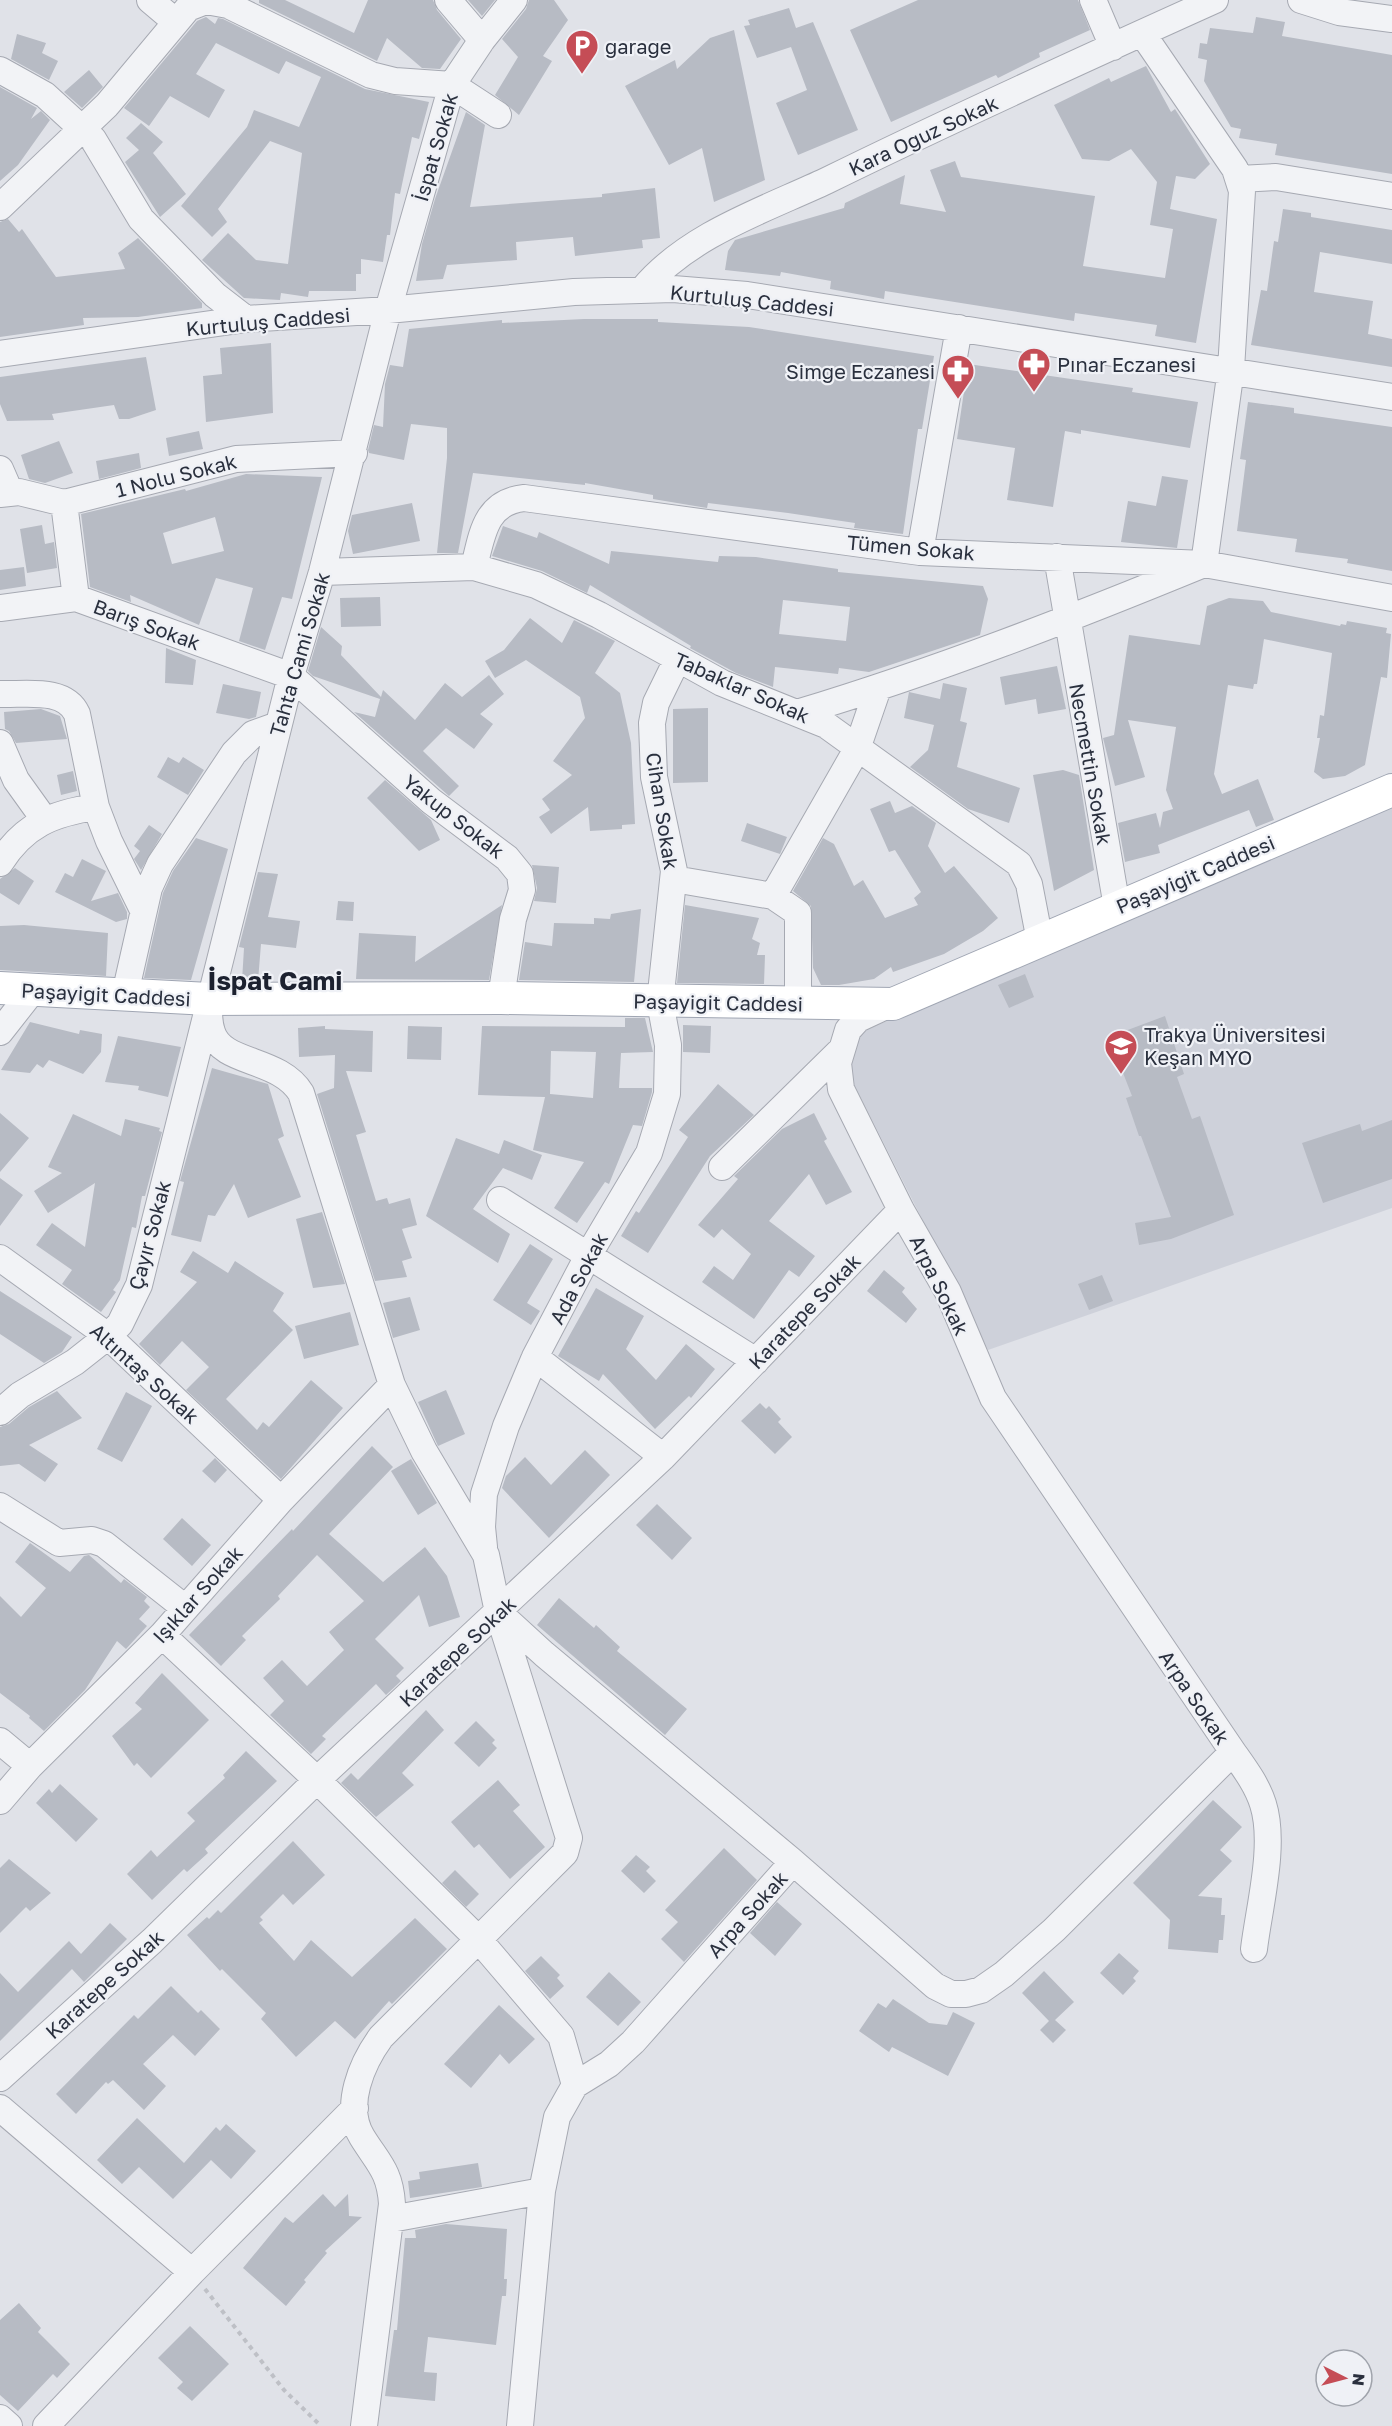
<svg xmlns="http://www.w3.org/2000/svg" width="1392" height="2426" viewBox="0 0 1392 2426" font-family="'Golos Text',sans-serif">
  <rect width="100%" height="100%" fill="#e0e2e8"/>
  <!-- built -->
  <path fill="#ced1da" d="M1392,808V1208L988,1350L852,1080L850,1057L860,1036L868,1029Z"/>
  <!-- building -->
  <path fill="#b7bbc4" fill-rule="evenodd" d="M259,0H285L354,33L368,0H433L437,10L461,39L440,69L422,68L387,38L377,61L259,3Z
    M468,0H495L482,16Z
    M529,0H554L568,20L543,56L552,61L519,115L495,95L518,57L502,39L526,9Z
    M918,0H1078L1090,30L1039,53L1040,57L998,78L996,75L891,122L850,30Z
    M789,8L796,28L813,22L858,130L798,155L776,103L807,90L791,47L757,58L744,26L750,25L748,20Z
    M206,17L215,24L218,18L223,19L365,89L429,102L419,139L412,137L400,194L395,193L390,235H387L383,262L361,259V274H356V291H309L308,297L281,293L280,300L244,298L202,260L228,233L256,260L288,264L302,153L270,141L218,209L227,222L212,237L181,206L247,127L254,110L299,127L321,77L286,61L279,74L216,43L196,74L225,90L209,118L170,96L149,126L124,108L197,21Z
    M1256,17L1285,22L1282,36L1392,55V174L1275,155L1277,144L1239,138L1241,129L1231,127L1204,81L1207,60L1198,58L1200,43L1207,44L1210,28L1253,33Z
    M734,30L765,180L714,202L702,148L669,165L625,86L675,60L677,69L710,38Z
    M17,34L46,43L42,53L58,61L49,80L11,59Z
    M1146,66L1171,112L1175,109L1210,164L1195,179L1176,176L1170,209L1217,219L1196,343L1155,336L1157,325L1075,313L1074,321L885,291L884,299L830,289L831,281L781,272L780,276L725,270L728,251L735,240L844,208L845,203L905,175L900,204L946,212L930,170L955,161L961,177L1095,196L1083,266L1165,278L1173,229L1150,225L1157,182L1131,149L1109,161L1082,159L1054,105L1109,78L1111,82Z
    M89,70L103,87L82,108L64,92Z
    M0,87L37,108L31,119L41,111L50,120L18,165L0,181Z
    M466,112L485,125L470,207L602,197V194L655,188L660,238L642,240L643,248L575,256L573,237L516,242L517,260L447,265L443,279L416,281L422,244L435,199Z
    M141,123L163,142L153,153L186,194L160,217L125,162L139,150L126,138Z
    M1283,209L1311,213V217L1392,230V264L1320,252L1314,292L1373,301L1368,334L1392,339V367L1251,345L1261,290L1267,291L1274,241L1278,242Z
    M8,219L19,232L22,229L56,277L125,269L118,253L138,238L202,303V308L138,317L83,318L84,325L0,337V222Z
    M584,319H658V322L749,327L934,356L922,429H918L903,534L854,528L855,523L788,513L708,503L707,508L653,499V495L585,483V485L473,473L458,553H437L447,458V428L411,424L404,460L369,453L368,450L374,425L383,427L385,384L390,365L403,367L409,329L502,320V323Z
    M271,343L273,413L206,422L203,376L222,374L220,348Z
    M146,357L156,410L129,419H119L114,405L52,414L54,420L7,421L0,404V377Z
    M968,364L1133,388L1132,392L1198,402L1190,448L1081,430V434L1065,431L1053,507L1007,500L1015,448L957,439Z
    M1248,402L1294,408V413L1392,427V571L1347,563L1348,559L1295,552L1297,539L1237,531L1246,460L1240,459Z
    M199,431L203,449L169,456L166,438Z
    M59,441L73,473L45,483L29,479L21,455Z
    M139,453L141,468L99,479L96,461Z
    M246,474L322,477L292,599L282,597L265,650L239,641L253,588L216,578L199,625L130,595L131,602L90,587L81,514L185,489L186,491ZM215,517L224,551L172,564L163,533Z
    M1162,476L1188,480L1177,548L1121,542L1128,501L1156,506Z
    M412,503L420,541L353,554L348,531L352,515Z
    M42,525L45,544L54,542L57,568L27,573L20,529Z
    M503,526L537,538L539,532L609,564L611,551L718,562L719,556L756,557L838,569V572L983,586L988,599L980,635L869,672L839,668L838,674L775,667L773,687L736,673L690,648L691,646L590,585L587,593L542,571L492,556ZM783,600L850,607L846,641L779,634Z
    M24,567L26,586L0,590V570Z
    M380,597L381,626L341,627L340,598Z
    M1229,598L1263,601L1271,612L1340,626L1341,624L1346,625L1347,621L1387,628L1386,633L1391,634L1387,678L1381,677L1365,765L1345,776L1323,779L1314,772L1320,738H1317L1320,715L1324,716L1332,653L1264,639L1257,684H1254L1253,689L1228,685L1214,774L1222,794L1258,779L1274,820L1256,827L1249,810L1158,845L1160,853L1125,862L1118,823L1156,813L1160,828L1163,812L1173,809L1166,790L1176,727L1128,720L1145,777L1115,786L1103,738L1114,735L1129,635L1200,645L1207,606Z
    M530,618L562,643L574,620L615,641L595,673L620,693L631,743L635,824L622,825V829L590,831L588,807L551,834L539,817L550,810L542,799L572,775L553,761L585,718L580,697L526,660L495,678L485,661L504,650Z
    M321,627L342,646L341,655L381,697L383,690L415,720L445,683L462,697L489,675L504,694L480,714L493,724L474,749L446,728L423,751L459,786L449,796L354,712L375,717L380,699L313,676L308,671Z
    M166,648L196,660L193,685L165,683Z
    M1057,666L1066,709L1038,714L1036,699L1005,705L1000,677Z
    M943,683L967,688L960,721L967,723L957,767L1020,788L1009,823L968,809L910,767L928,750L934,725L904,718L909,692L940,699Z
    M223,684L261,692L256,717L249,719L216,713Z
    M708,708V782L673,783V709Z
    M41,709L60,716L67,739L16,743L9,731L5,729L4,712Z
    M168,757L179,763L183,757L204,770L188,795L157,777Z
    M1063,770L1079,775L1094,870L1054,891L1033,775Z
    M73,771L77,791L61,795L57,775Z
    M385,780L431,820L440,840L419,851L367,798Z
    M890,801L895,813L912,806L936,823L928,846L945,873L954,866L998,918L983,931L944,954L893,972L891,967L874,979L839,985H821L813,968L811,906L793,891L823,838L834,844L854,886L863,880L885,918L918,905L914,898L921,892L895,850L889,852L870,809Z
    M747,823L787,837L780,854L741,841Z
    M149,825L162,834L141,870L134,859L140,851L134,846Z
    M196,838L228,849L191,980L144,978L163,893L173,871Z
    M82,859L106,871L91,901L118,893L127,912V919L116,922L55,892L65,873L73,877Z
    M532,865L559,867L556,903L534,901L537,888Z
    M15,868L34,881L19,905L0,893V879Z
    M258,872L278,874L268,917L300,921L296,948L261,944L258,981H242L244,948L239,947Z
    M338,901L354,902L353,921L336,920Z
    M502,905L489,980L356,979L359,933L416,936L415,962Z
    M685,905L759,918L752,939L760,943L757,955H765L764,984L677,983Z
    M641,909L634,982L519,980L525,942L552,946L554,923L594,924V918L610,919L611,914Z
    M24,925L108,933L106,976L0,970V926Z
    M1025,974L1034,997L1009,1008L998,985Z
    M1165,1016L1184,1074L1177,1077L1192,1119L1200,1116L1234,1215L1171,1239L1139,1245L1135,1223L1171,1217L1141,1136H1139L1126,1098L1132,1096L1109,1037Z
    M625,1018H645L653,1052L621,1053L619,1088H652V1092L642,1126L633,1125L609,1184L605,1182L577,1223L554,1208L584,1162L533,1150L545,1097L478,1095L482,1026L625,1027ZM551,1051L596,1052L593,1098L550,1094Z
    M30,1022L79,1034L80,1030L102,1034L101,1052L83,1074L49,1060L43,1068L37,1064L30,1073L1,1070Z
    M683,1025L711,1026L710,1053L683,1052Z
    M325,1026V1029L373,1031L372,1072L346,1071L366,1132L356,1135L376,1201L387,1198L389,1204L410,1198L417,1225L402,1229L412,1258L402,1261L407,1277L375,1281L317,1094L334,1088L335,1055L299,1057L298,1028Z
    M408,1026L442,1027L441,1060L407,1059Z
    M118,1036L181,1047L168,1097L138,1090L139,1086L105,1082Z
    M212,1068L268,1084L284,1136L278,1139L301,1197L248,1218L234,1184L215,1216L208,1215L201,1242L171,1235L184,1182L180,1181Z
    M718,1084L754,1115L710,1156L648,1253L621,1236L636,1211L639,1213L688,1137L679,1130Z
    M0,1113L29,1138L0,1172Z
    M814,1113L827,1139L824,1141L852,1192L826,1205L809,1174L769,1221L815,1256L799,1277L789,1270L754,1319L702,1282L714,1266L733,1280L751,1254L722,1229L714,1238L698,1225L738,1179L734,1176L782,1129Z
    M73,1114L121,1136L125,1119L160,1128L159,1131L162,1132L145,1196H142L136,1228L132,1227L120,1280L113,1290L116,1292L101,1312L62,1284L72,1270L36,1245L52,1223L85,1247L95,1183L48,1213L34,1191L62,1173L48,1167Z
    M1392,1120V1179L1323,1203L1302,1143L1360,1124L1362,1131Z
    M456,1138L499,1154L504,1140L542,1155L532,1180L503,1168L473,1209L510,1234L498,1263L426,1216Z
    M0,1178L23,1195L0,1226Z
    M322,1212L345,1284L313,1288L296,1219Z
    M530,1244L553,1259L527,1303L540,1311L531,1325L493,1300Z
    M193,1251L228,1273L235,1261L284,1293L273,1311L293,1330L226,1399L257,1430L263,1422L269,1427L311,1380L343,1408L281,1479L186,1390L209,1367L182,1341L160,1365L139,1344L197,1282L180,1272Z
    M884,1270L905,1288L902,1292L917,1309L906,1323L867,1291Z
    M1102,1275L1113,1301L1089,1310L1078,1284Z
    M596,1288L644,1316L626,1349L656,1380L686,1344L715,1369L691,1398L689,1396L655,1429L603,1374L599,1381L558,1356Z
    M0,1291L72,1337L62,1352L44,1363L0,1334Z
    M410,1297L420,1330L393,1338L383,1303Z
    M350,1312L359,1345L304,1359L295,1326Z
    M446,1390L465,1434L438,1446L418,1402Z
    M57,1391L82,1418L29,1445L58,1464L45,1482L19,1464L0,1466V1427L9,1424L29,1407Z
    M126,1392L152,1406L122,1462L97,1449Z
    M760,1403L766,1409L769,1406L781,1419L778,1422L792,1437L775,1454L741,1421Z
    M372,1446L393,1467L329,1534L383,1582L425,1547L447,1576L460,1617L429,1627L419,1595L375,1639L404,1668L396,1676L401,1681L386,1695L376,1684L322,1736L326,1739L311,1754L270,1715L284,1701L263,1678L282,1660L307,1686L344,1650L329,1632L364,1601L317,1555L278,1596L280,1599L242,1636L246,1640L221,1666L189,1635L292,1529L293,1531Z
    M585,1450L610,1475L549,1538L502,1488L506,1476L525,1457L551,1485Z
    M215,1458L227,1470L215,1483L202,1471Z
    M411,1459L437,1503L418,1515L391,1471Z
    M657,1504L692,1538L672,1560L636,1525Z
    M182,1518L211,1545L192,1566L163,1539Z
    M30,1543L70,1572L84,1556L89,1555L121,1583L124,1579L147,1597L144,1601L150,1607L139,1619L147,1626L126,1649L117,1641L85,1690L44,1731L29,1718L30,1716L0,1693V1596L21,1617L46,1588L15,1562Z
    M559,1598L594,1628L596,1625L620,1647L617,1651L687,1709L665,1735L537,1625Z
    M162,1673L209,1720L151,1778L137,1763L134,1766L112,1736L142,1709L135,1703Z
    M426,1710L444,1730L402,1773L414,1785L376,1817L341,1783L351,1773L358,1780Z
    M476,1721L495,1740L492,1743L497,1748L479,1767L454,1743Z
    M246,1751L277,1781L205,1849L208,1853L187,1872L184,1869L152,1900L127,1874L151,1850L157,1857L195,1821L187,1813L225,1778L223,1775Z
    M498,1780L520,1805L513,1811L545,1847L510,1879L479,1844L474,1848L451,1822Z
    M60,1784L98,1819L76,1842L36,1803L49,1789L52,1793Z
    M1213,1800L1242,1827L1220,1850L1232,1861L1198,1896L1222,1898L1221,1915H1225L1223,1940H1219L1218,1953L1168,1949L1170,1920L1133,1883Z
    M293,1841L325,1875L293,1905L283,1894L260,1917L263,1920L259,1923L294,1961L311,1940L352,1977L415,1918L447,1949L392,2004L389,2001L355,2039L335,2021L296,2057L261,2019L266,2013L222,1969L220,1971L187,1935L207,1917L209,1919L218,1910L221,1913Z
    M724,1848L757,1880L684,1962L661,1939L678,1922L665,1910Z
    M636,1855L650,1867L646,1871L656,1881L644,1893L621,1871Z
    M9,1859L51,1893L30,1911L26,1907L0,1933V1868Z
    M455,1870L479,1894L466,1907L442,1883Z
    M777,1902L802,1924L775,1956L750,1933Z
    M110,1923L127,1939L84,1982L72,1969L0,2041V1973L18,1992L69,1941L81,1954Z
    M1119,1953L1139,1971L1133,1978L1136,1981L1123,1995L1100,1973Z
    M541,1956L560,1975L557,1978L564,1986L550,1999L525,1971Z
    M1044,1971L1074,2002L1055,2020L1066,2030L1053,2043L1040,2030L1049,2021L1022,1993Z
    M609,1972L641,2002L618,2026L586,1997Z
    M171,1986L198,2013L201,2010L220,2029L195,2056L173,2035L143,2064L166,2086L144,2110L113,2080L108,2084L106,2082L76,2114L56,2094L134,2015L138,2019Z
    M893,1999L929,2023L947,2025L953,2012L975,2023L948,2076L892,2047L889,2052L859,2031L878,2003L886,2008Z
    M499,2005L535,2039L509,2064L500,2054L471,2088L444,2064Z
    M137,2118L184,2163L216,2127L220,2131L226,2124L256,2151L231,2179L211,2160L173,2199L139,2167L122,2184L97,2160Z
    M478,2163L482,2187L410,2198L408,2181L420,2179L419,2172Z
    M323,2194L335,2207L348,2194L349,2216L362,2217L325,2251L327,2253L304,2280L306,2282L286,2306L243,2268L285,2217L293,2223Z
    M446,2224L507,2229L504,2279H507L506,2296H502L496,2345L428,2337L424,2372L437,2373L435,2401L385,2396L394,2330H397L405,2238H416L415,2230Z
    M19,2303L41,2328L38,2332L70,2364L57,2378L53,2374L18,2411L0,2395V2320Z
    M190,2326L229,2364L192,2401L177,2388L183,2382L158,2358Z"/>
  <g fill="none" stroke-linecap="round" stroke-linejoin="round">
    <!-- minor casing -->
    <g stroke="#a6a9b2" stroke-width="28">
      <path id="minor" d="M150,0L176,22
        M448,0L482,40
        M1093,0L1113,47
        M1301,0L1339,12L1392,19
        M0,70L45,95L93,139L141,219L215,295L246,319
        M1239,179L1276,177L1392,196
        M0,207L107,105L188,8L206,1L228,5L371,75L395,81L452,85L498,115
        M643,289C688,235 764,210 826,181C954,118 1084,59 1215,0
        M0,354L246,319L388,310L574,292L673,289L747,295L1392,397
        M0,469L10,492
        M0,494L19,492L64,503L236,459L354,453
        M64,503L76,598
        M920,552L959,328
        M1057,557L1117,907
        M474,567C482,535 485,502 524,498L920,552L1204,564L1392,598
        M322,572L474,567L536,585L599,615L722,683L826,725L1019,864L1029,884L1040,941
        M0,608L76,598L291,676L431,801L507,858L520,874L522,890L513,919L501,998
        M0,694C25,695 65,687 77,714L96,807L109,841L143,910
        M797,713C936,671 1070,619 1204,564L1231,369L1242,191L1235,169L1142,33
        M0,743L16,780L44,819
        M0,863C24,825 53,813 96,807
        M674,879L773,896L798,913V1003
        M773,896L857,749L878,688
        M125,994L149,888L160,864L234,753L253,734L278,725
        M209,999C209,1010 208,1021 212,1032C222,1065 279,1057 301,1093L392,1385L424,1451L486,1555L498,1612L569,1838L565,1853L381,2037C362,2063 343,2106 362,2137C378,2163 390,2171 392,2204L364,2426
        M0,1032L33,990
        M722,1167L839,1052
        M500,1200L756,1361
        M0,1258L108,1336L281,1500
        M535,1357L663,1457
        M0,1412L20,1395L75,1362L108,1336L120,1324L139,1285L291,676L322,572L388,310L452,85L482,40L514,0
        M0,1506L59,1543L92,1540L104,1544L185,1608
        M484,1547L482,1527L484,1494L506,1426L535,1357L589,1254L649,1153L667,1094L668,1045L660,1002L674,871L654,777L652,723L656,703L677,660
        M498,1612L544,1654L793,1862
        M162,1635L317,1780L479,1940L561,2036L575,2085L557,2117L542,2191L520,2426
        M0,1741L30,1766
        M1233,1752C1245,1769 1257,1785 1263,1804C1276,1845 1259,1907 1254,1949
        M0,1801L30,1766L162,1635L281,1500L392,1385
        M0,2078L152,1941L317,1780L663,1457L901,1210
        M575,2085L609,2064L633,2042L793,1862L935,1986L951,1994H966L981,1990L1004,1974L1054,1930L1233,1752L993,1398L948,1292L901,1210L841,1089L838,1063L848,1030L858,1019L888,1005
        M0,2108L192,2272
        M391,2219L542,2191
        M0,2418L9,2426
        M46,2426L192,2272L355,2108"/>
    </g>
    <!-- major casing -->
    <g stroke="#a0a6b3" stroke-width="34">
      <path id="major" d="M0,988L209,999L501,998L893,1004L1392,790"/>
    </g>
    <!-- path -->
    <path stroke="#bec0c6" stroke-width="4" stroke-dasharray="4.5 4.5" stroke-linecap="butt" d="M205,2289L284,2390L321,2426"/>
    <!-- minor -->
    <use href="#minor" stroke="#f2f3f6" stroke-width="26"/>
    <!-- major -->
    <use href="#major" stroke="#fff" stroke-width="32"/>
  </g>
  <!-- icons -->
  <defs>
    <g id="parking-pin" transform="scale(1.725)"><path d="M0 17L-7.5 6A9.5 9.5 0 1 1 7.5 6Z" fill="#c54d56" stroke="#eff1f6"/><path d="M-3.5-5.5H1a3.5 3.5 0 0 1 0 7H-1V5.5H-3.5ZM-1-3.4V-.6H.8a1.4 1.4 0 0 0 0-2.8Z" fill="#fff"/></g>
    <g id="pharmacy-pin" transform="scale(1.725)"><path d="M0 17L-7.5 6A9.5 9.5 0 1 1 7.5 6Z" fill="#c54d56" stroke="#eff1f6"/><path d="M-2-6h4v4h4v4h-4v4h-4v-4h-4v-4h4Z" fill="#fff"/></g>
    <g id="university-pin" transform="scale(1.725)"><path d="M0 17L-7.5 6A9.5 9.5 0 1 1 7.5 6Z" fill="#c54d56" stroke="#eff1f6"/><path d="M0-5L7-2L0 1L-7-2ZM-4 1L0 2.5L4 1V4Q0 6-4 4Z" fill="#fff"/></g>
  </defs>
  <g fill-rule="evenodd">
    <use href="#parking-pin" x="582" y="46"/>
    <use href="#pharmacy-pin" x="1034" y="364"/>
    <use href="#pharmacy-pin" x="958" y="371"/>
    <use href="#university-pin" x="1121" y="1046"/>
  </g>
  <g text-anchor="middle" dominant-baseline="central" stroke-width="4.5" stroke-linejoin="round" paint-order="stroke">
    <!-- poi labels -->
    <g font-size="20" fill="#2a303e" stroke="#eff1f6" text-anchor="start">
      <text x="605" y="46">garage</text>
      <text x="1057" y="364">Pınar Eczanesi</text>
      <text x="935" y="371" text-anchor="end">Simge Eczanesi</text>
      <text x="1144" y="1034">Trakya Üniversitesi<tspan x="1144" dy="23">Keşan MYO</tspan></text>
    </g>
    <!-- street labels -->
    <g font-size="20" fill="#2a303e" stroke="#eff1f6">
      <text transform="translate(923 135) rotate(-25)">Kara Oğuz Sokak</text>
      <text transform="translate(435 147) rotate(-74)">İspat Sokak</text>
      <text transform="translate(752 300) rotate(6)">Kurtuluş Caddesi</text>
      <text transform="translate(268 321) rotate(-5)">Kurtuluş Caddesi</text>
      <text transform="translate(176 475) rotate(-14)">1 Nolu Sokak</text>
      <text transform="translate(911 547) rotate(5)">Tümen Sokak</text>
      <text transform="translate(147 624) rotate(20)">Barış Sokak</text>
      <text transform="translate(299 654) rotate(-74)">Tahta Cami Sokak</text>
      <text transform="translate(742 687) rotate(24)">Tabaklar Sokak</text>
      <text transform="translate(1091 764) rotate(80)">Necmettin Sokak</text>
      <text transform="translate(663 811) rotate(81)">Cihan Sokak</text>
      <text transform="translate(454 816) rotate(38)">Yakup Sokak</text>
      <text transform="translate(1195 874) rotate(-23)">Paşayiğit Caddesi</text>
      <text transform="translate(106 994) rotate(3)">Paşayiğit Caddesi</text>
      <text transform="translate(718 1002) rotate(1)">Paşayiğit Caddesi</text>
      <text transform="translate(149 1235) rotate(-75)">Çayır Sokak</text>
      <text transform="translate(578 1278) rotate(-62)">Ada Sokak</text>
      <text transform="translate(940 1285) rotate(64)">Arpa Sokak</text>
      <text transform="translate(804 1311) rotate(-46)">Karatepe Sokak</text>
      <text transform="translate(145 1373) rotate(42)">Altıntaş Sokak</text>
      <text transform="translate(197 1594) rotate(-48)">Işıklar Sokak</text>
      <text transform="translate(457 1651) rotate(-43)">Karatepe Sokak</text>
      <text transform="translate(1195 1697) rotate(56)">Arpa Sokak</text>
      <text transform="translate(747 1914) rotate(-48)">Arpa Sokak</text>
      <text transform="translate(104 1984) rotate(-42)">Karatepe Sokak</text>
    </g>
    <!-- district labels -->
    <g font-size="26" font-weight="bold" fill="#1c212f" stroke="#eff1f6">
      <text x="275" y="980">İspat Cami</text>
    </g>
  </g>
  <!-- north arrow -->
  <g transform="translate(1344 2378) rotate(96)"><circle r="28" fill="#eff1f6" stroke="#a0a4ac" stroke-width="1.5"/>
  <path d="M0-4.5L10 22L0 15L-10 22Z" fill="#c54d56"/>
  <text y="-9" font-size="16" font-weight="bold" text-anchor="middle" fill="#2a303e">N</text>
  </g>
</svg>
